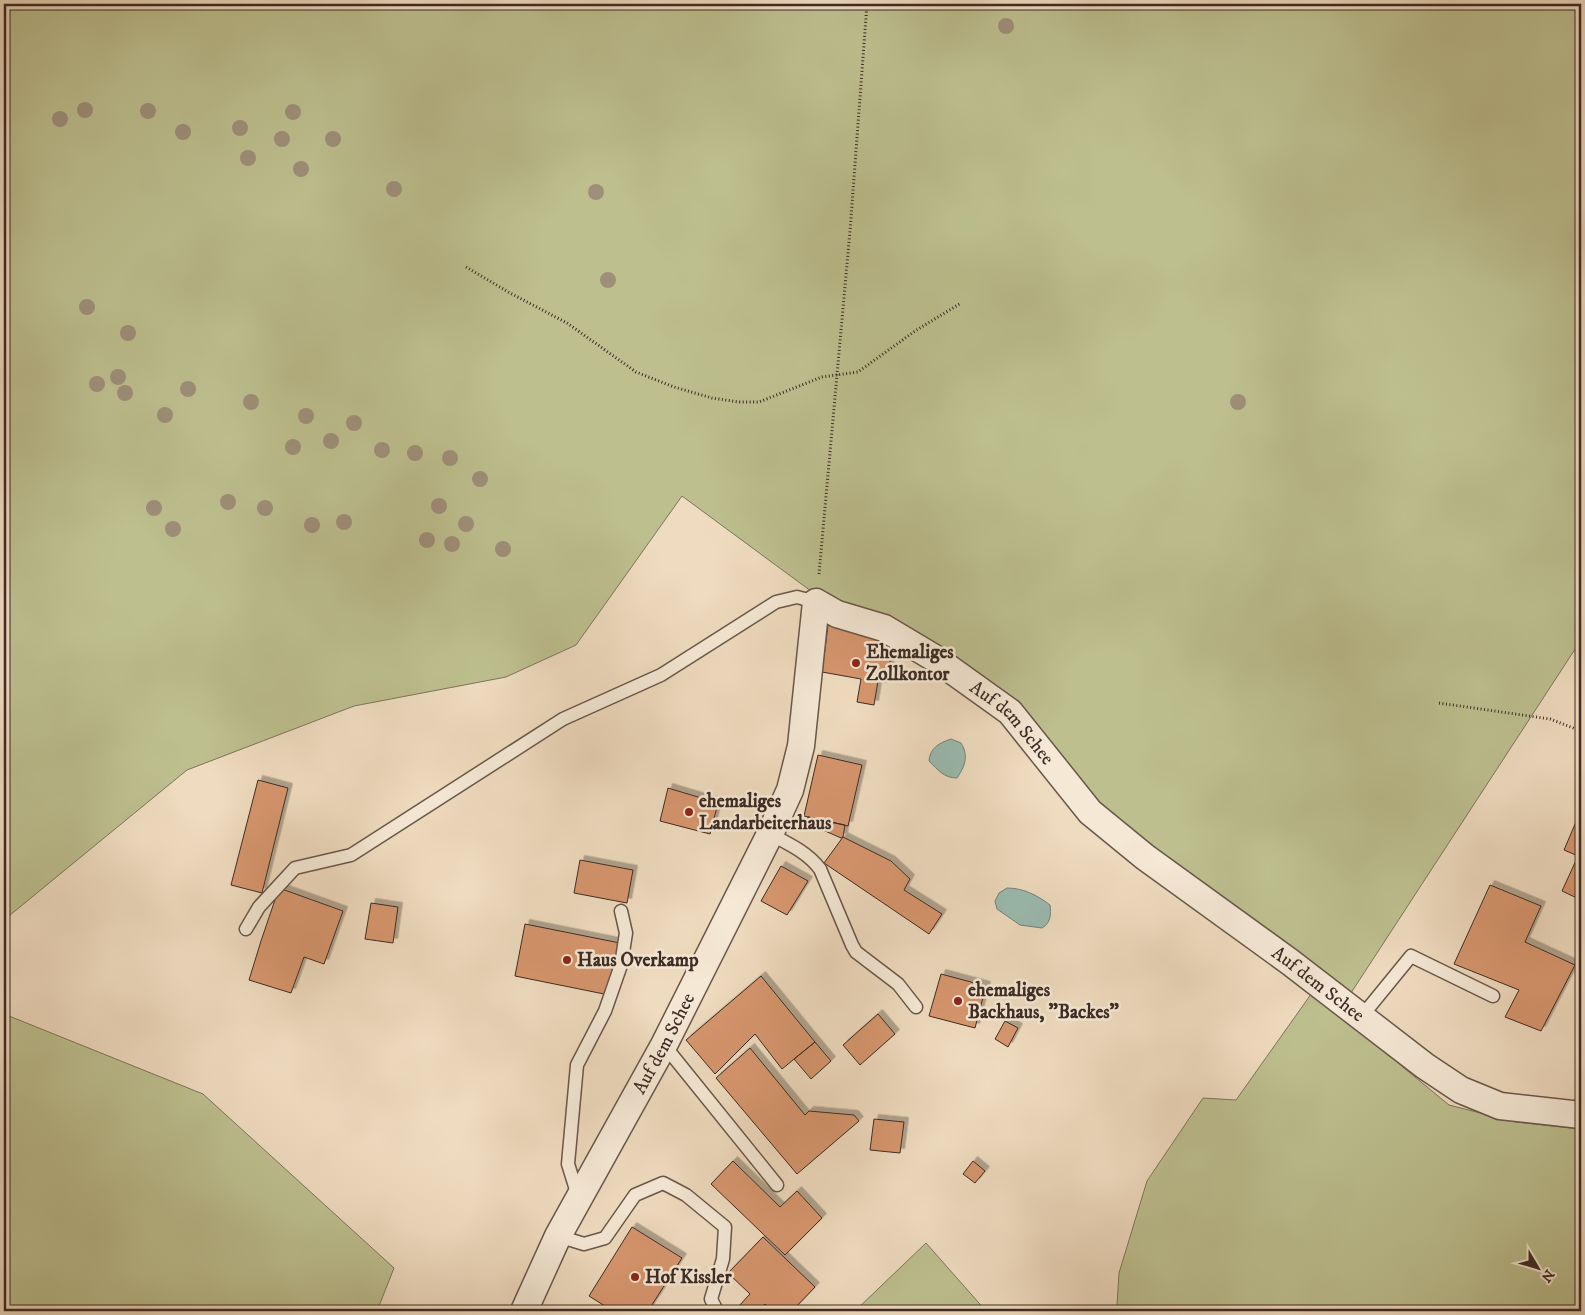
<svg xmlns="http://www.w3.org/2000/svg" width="1585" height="1315" viewBox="0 0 1585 1315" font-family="'IM FELL DW Pica',serif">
  <defs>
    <filter id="shadow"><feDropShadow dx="4.5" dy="-4.5" stdDeviation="0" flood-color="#0004"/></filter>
  </defs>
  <rect width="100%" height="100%" fill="#efdbbf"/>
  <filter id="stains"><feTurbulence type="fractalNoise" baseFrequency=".004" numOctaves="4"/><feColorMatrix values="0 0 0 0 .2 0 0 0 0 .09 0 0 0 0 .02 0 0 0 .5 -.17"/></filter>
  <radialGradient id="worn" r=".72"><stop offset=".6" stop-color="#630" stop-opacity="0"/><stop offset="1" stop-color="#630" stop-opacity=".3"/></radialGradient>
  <!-- green -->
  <path fill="#bdbf8f" stroke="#7c755a" d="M4,4H1581V640L1349,996L1109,816L1014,704L838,611L682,496L576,645L506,677L354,706L187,770L4,920Z
    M1314,990L1344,1013L1404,1068L1449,1105L1516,1122L1581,1129V1311H1122L1117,1305L1119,1273L1147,1181L1203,1098L1236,1100Z
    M4,1014L203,1094L394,1268L377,1311H4Z
    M926,1243L986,1311H855Z"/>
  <!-- water -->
  <path fill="#9abbb0" stroke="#748178" d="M951,739L961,743C969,756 965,766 957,778C944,778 938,770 929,761C930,748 939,743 951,739Z
    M1007,888C1023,888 1037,895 1050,905C1051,914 1051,923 1042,928L1020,925L997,909L995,901L999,893Z"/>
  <!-- building -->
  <path fill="#d7966e" stroke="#3c2b24" filter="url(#shadow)" d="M828,625L869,632L883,639L881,654L891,655L887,682L878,681L874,705L857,702L861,679L822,672Z
    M818,755L862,765L848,826L804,816Z
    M258,780L288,788L262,893L231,885Z
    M668,788L718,803L710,834L660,821Z
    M1581,810V900L1562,891L1578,856L1564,850Z
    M808,817L845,825L843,837L841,838L807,823Z
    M843,837L891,861L910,879L904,890L942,914L929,934L824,863Z
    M580,860L633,870L627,903L574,893Z
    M781,866L808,881L787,915L761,901Z
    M1490,885L1541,906L1525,942L1575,965L1541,1031L1505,1017L1519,990L1454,964Z
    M279,888L343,911L324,964L304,957L291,993L249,980L261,941Z
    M371,903L398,907L393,943L365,939Z
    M525,924L620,943L609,995L515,976Z
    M941,974L986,986L975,1028L929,1016Z
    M761,976L815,1042L782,1069L755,1034L715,1074L686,1040Z
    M878,1014L895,1034L860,1065L843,1045Z
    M1005,1021L1018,1028L1008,1047L995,1039Z
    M815,1042L831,1061L811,1079L794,1059Z
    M750,1048L805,1115L809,1111L854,1115L859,1121L797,1174L716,1078Z
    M874,1119L904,1122L900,1153L870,1150Z
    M733,1161L780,1207L797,1191L822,1218L785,1255L711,1184Z
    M973,1161L985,1171L975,1183L963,1174Z
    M632,1227L682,1258L648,1311H613L589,1296Z
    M763,1237L815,1287L792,1311H772L765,1304L757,1311H743L738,1307L750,1294L728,1273Z"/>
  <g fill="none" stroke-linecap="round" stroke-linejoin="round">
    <!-- service casing -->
    <g stroke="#69574b" stroke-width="15">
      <path id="service" d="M770,834C789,844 807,852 820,869L852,945L856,952L898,984L916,1007
        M246,929L259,907L295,868L351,855L563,719L661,675L776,602L797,597L816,602
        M1362,1016L1411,956L1493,996
        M664,1045L777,1185
        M578,1196L568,1164L577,1065L605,1011L621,965L626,933L621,911
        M558,1236L584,1244L605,1238L635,1195L663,1183L686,1195L725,1227L723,1259L711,1299L717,1311"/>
    </g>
    <!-- minor casing -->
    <g stroke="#69574b" stroke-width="29">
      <g id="minor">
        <path id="s1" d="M524,1311L558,1236L664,1045L770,834L790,790L801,746L816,602L837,614L884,628L936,659L1010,712L1090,812L1145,857L1290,962L1425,1066L1461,1090L1500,1106L1581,1115"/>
      </g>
    </g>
    <!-- path -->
    <path stroke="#3c2b24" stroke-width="3" stroke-dasharray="1 2.5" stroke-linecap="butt" d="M466,267L510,293L567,323L636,372L674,387L712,398L739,402H759L822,377L858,372L915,331L961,303
      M819,574L850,231L867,4
      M1439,703L1550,719L1581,731"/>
    <!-- service -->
    <use href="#service" stroke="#f5e8d5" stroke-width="12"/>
    <!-- minor -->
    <use href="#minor" stroke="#f5e8d5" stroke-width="26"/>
  </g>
  <!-- trees -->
  <g fill="#9e8f79">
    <circle cx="1006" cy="26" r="8"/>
    <circle cx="85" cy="110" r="8"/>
    <circle cx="148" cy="111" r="8"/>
    <circle cx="293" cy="112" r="8"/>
    <circle cx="60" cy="119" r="8"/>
    <circle cx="240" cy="128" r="8"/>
    <circle cx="183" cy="132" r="8"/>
    <circle cx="282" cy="139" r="8"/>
    <circle cx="333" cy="139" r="8"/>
    <circle cx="248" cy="158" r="8"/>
    <circle cx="301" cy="169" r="8"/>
    <circle cx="394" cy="189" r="8"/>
    <circle cx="596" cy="192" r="8"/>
    <circle cx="608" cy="280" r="8"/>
    <circle cx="87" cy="307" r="8"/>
    <circle cx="128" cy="333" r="8"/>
    <circle cx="118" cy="377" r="8"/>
    <circle cx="97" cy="384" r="8"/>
    <circle cx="188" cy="389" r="8"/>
    <circle cx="125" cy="393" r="8"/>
    <circle cx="251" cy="402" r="8"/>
    <circle cx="1238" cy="402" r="8"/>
    <circle cx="165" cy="415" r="8"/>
    <circle cx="306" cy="416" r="8"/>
    <circle cx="354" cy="423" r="8"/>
    <circle cx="331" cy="441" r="8"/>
    <circle cx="293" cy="447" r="8"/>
    <circle cx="382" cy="450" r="8"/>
    <circle cx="415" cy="453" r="8"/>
    <circle cx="450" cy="458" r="8"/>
    <circle cx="480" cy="479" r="8"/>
    <circle cx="228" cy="502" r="8"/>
    <circle cx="439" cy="506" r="8"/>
    <circle cx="154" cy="508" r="8"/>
    <circle cx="265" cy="508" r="8"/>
    <circle cx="344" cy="522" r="8"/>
    <circle cx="466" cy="524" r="8"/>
    <circle cx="312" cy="525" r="8"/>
    <circle cx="173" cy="529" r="8"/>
    <circle cx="427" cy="540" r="8"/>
    <circle cx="452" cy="544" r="8"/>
    <circle cx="503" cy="549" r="8"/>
  </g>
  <!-- markers -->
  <g fill="#8f2418" stroke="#f5e8d5" stroke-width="2">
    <circle cx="856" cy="663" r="5"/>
    <circle cx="689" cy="812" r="5"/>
    <circle cx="567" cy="960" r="5"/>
    <circle cx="958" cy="1001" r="5"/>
    <circle cx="635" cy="1277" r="5"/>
  </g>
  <g text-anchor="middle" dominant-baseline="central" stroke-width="5" stroke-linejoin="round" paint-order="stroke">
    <!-- poi labels -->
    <g font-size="19" font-weight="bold" fill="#3c2b24" stroke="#f5e8d5" text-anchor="start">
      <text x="866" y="652">Ehemaliges<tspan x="866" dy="22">Zollkontor</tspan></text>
      <text x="699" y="801">ehemaliges<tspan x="699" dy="22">Landarbeiterhaus</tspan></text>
      <text x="577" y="960">Haus Overkamp</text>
      <text x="968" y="990">ehemaliges<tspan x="968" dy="22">Backhaus, "Backes"</tspan></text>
      <text x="645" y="1277">Hof Kissler</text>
    </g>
    <!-- street labels -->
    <g font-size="19" fill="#3c2b24" stroke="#f5e8d5">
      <text stroke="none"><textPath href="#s1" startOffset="1009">Auf dem Schee</textPath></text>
      <text stroke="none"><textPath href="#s1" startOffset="1414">Auf dem Schee</textPath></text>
      <text stroke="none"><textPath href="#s1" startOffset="302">Auf dem Schee</textPath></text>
    </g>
  </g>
  <!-- margin -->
  <rect width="1585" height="1315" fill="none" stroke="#efdbbf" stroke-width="20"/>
  <rect x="5" y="5" width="1575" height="1305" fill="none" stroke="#3c2b24" stroke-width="2.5"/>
  <rect x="10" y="10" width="1565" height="1295" fill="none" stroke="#3c2b24"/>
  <!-- north arrow -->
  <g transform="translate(1538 1268) rotate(128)" stroke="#f5e8d5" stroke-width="4" paint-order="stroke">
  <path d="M0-4L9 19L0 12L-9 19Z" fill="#3c2b24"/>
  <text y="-8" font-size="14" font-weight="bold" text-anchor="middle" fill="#3c2b24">N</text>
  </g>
  <rect width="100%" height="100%" filter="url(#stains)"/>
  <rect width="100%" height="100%" fill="url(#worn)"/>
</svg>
